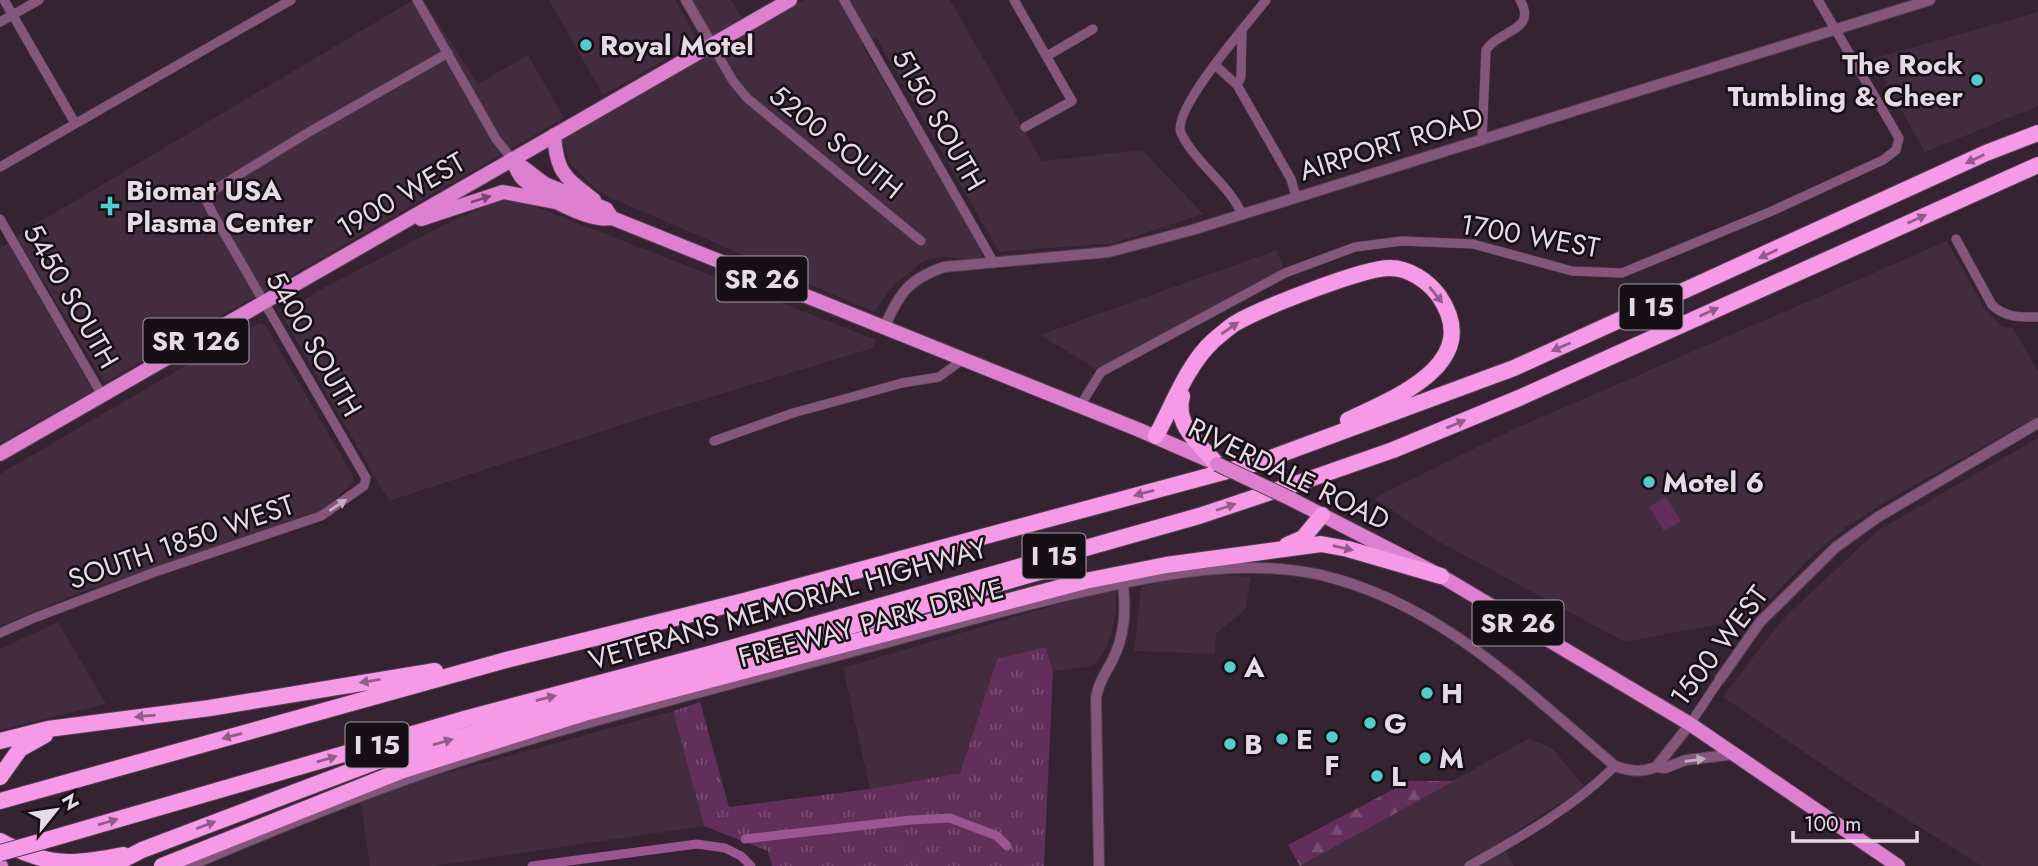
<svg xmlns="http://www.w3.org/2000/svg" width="2038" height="866" viewBox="0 0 2038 866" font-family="Jost,sans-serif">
  <defs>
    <pattern id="grass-tufts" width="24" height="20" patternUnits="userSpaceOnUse" patternTransform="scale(1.75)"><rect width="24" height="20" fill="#622f5b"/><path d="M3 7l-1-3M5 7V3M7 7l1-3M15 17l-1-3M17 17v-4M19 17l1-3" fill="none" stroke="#784d72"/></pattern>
    <pattern id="forest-firs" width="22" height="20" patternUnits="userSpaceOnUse" patternTransform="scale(1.75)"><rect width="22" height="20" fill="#622f5b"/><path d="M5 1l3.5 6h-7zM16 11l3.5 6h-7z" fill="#784d72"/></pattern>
  </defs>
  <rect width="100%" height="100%" fill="#352232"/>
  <!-- built -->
  <path fill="#432c3f" d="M413,0H423L478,84L528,55L564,118L105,383L16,236Z
    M549,0H675L698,41L603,95Z
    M691,0H731L743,19L712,36Z
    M804,0H950L1042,161L1142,150L1203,214L1114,243L999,252L876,37L862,45L982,249V260L942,257L923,261L893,286L874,312L600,193L570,163L562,139Z
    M2038,12V106L1925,152L1872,59Z
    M501,199L521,201L876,340L873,348L645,417L389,501L281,314L320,290L440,227Z
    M1947,241L1985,310L2002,326L2013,328L2038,371V416L1893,497L1846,527L1810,558L1752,618L1625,642L1436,540L1374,498L1512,430Z
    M8,243L93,391L0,443V248Z
    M1277,250L1285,273L1101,372L1040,335Z
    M259,323L265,325L353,476V482L326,508L312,517L87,590L0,626V474Z
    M2038,438V866H1982L1857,788L1723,697L1763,644L1787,615L1877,531Z
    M1196,574L1251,577L1245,610L1216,633L1215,654L1134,651L1141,587Z
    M1116,587V615L1107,647L1094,666L1053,671L1045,647L997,659L960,773L870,789L843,668Z
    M58,622L106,704L0,730V649Z
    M673,711L704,826L434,866H370L360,797Z
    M1529,738L1553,749L1585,787L1500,842L1514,866H1301Z"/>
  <!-- grass -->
  <path fill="url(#grass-tufts)" d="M1045,647L1053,671L1044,866H772L768,851L704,826L673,711L700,702L729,807L870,789L960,773L997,659Z"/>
  <!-- forest -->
  <path fill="url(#forest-firs)" d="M1409,781H1454L1300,866L1288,845Z"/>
  <!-- green -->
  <path fill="#622f5b" d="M1666,497L1681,521L1664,531L1649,507Z"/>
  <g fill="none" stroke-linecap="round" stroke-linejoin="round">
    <!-- canal -->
    <path stroke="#9b5591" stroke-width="9" d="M745,839L911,820L950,818L997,836L1007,846
      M532,866L697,844L725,848L741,856L751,866"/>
    <!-- minor casing -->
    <g stroke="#513f4f" stroke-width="10">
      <path id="minor" d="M4,0L75,123
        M417,0L496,139L512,159
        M844,0L994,263
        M1014,0L1072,101L1025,127
        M0,22L39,0
        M1242,31L1241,77L1237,85L1291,179L1296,197
        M712,45L733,81L747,98L921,241
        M1047,56L1093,29
        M1215,65L1237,85
        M1482,140L1486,50C1499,30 1538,31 1520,0
        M0,167L291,0
        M1242,214C1228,183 1196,164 1181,133C1171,110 1250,21 1266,0
        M0,219L102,395
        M1956,239L1992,305C2006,318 2020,317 2038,317
        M1080,406L1101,372L1285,273L1355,247L1402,241L1473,244L1572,271L1622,273L1772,211L1883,160L1896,150L1899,138L1818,0
        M714,441L793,413L866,393L902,383L939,377L962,360
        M0,633L34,618L155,572L321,516L364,486L366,478L213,214L204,196L309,132L448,53
        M1690,724L1720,679
        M1469,866C1520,837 1573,808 1615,766"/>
    </g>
    <!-- tertiary casing -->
    <g stroke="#513f4f" stroke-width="12">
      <path id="tertiary" d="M686,0L712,45
        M884,328C899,294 908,279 944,267L1109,252L1192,230L1930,0
        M1720,679L1760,622L1836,547L1878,517L2038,423
        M1656,767L1665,768L1686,760L1736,754
        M189,866C290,823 393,781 498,749C623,711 751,679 877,645C951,625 1025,604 1100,588C1172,572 1248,559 1321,575C1440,603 1525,690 1615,766C1630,771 1641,773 1656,767L1690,724
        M1099,866L1096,697C1099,682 1105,674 1112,661C1125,636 1126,610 1123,583"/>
    </g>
    <!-- primary casing -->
    <g stroke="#513f4f" stroke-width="16">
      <path id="primary" d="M554,135C557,174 565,177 594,200
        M512,159L545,184L606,209L612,218L1137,429L1215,463
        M513,160C516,167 518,175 523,179C539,195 590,223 612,218
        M421,219L503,192L555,202
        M0,454L790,0
        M1291,499L1441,576L1690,724L1898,866
        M0,865L1,866"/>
    </g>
    <!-- motorway casing -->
    <g stroke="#513f4f" stroke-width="18">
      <path id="motorway" d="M1182,396C1174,425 1199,444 1217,464
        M1156,436C1173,405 1187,365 1213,341C1220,335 1227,329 1234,324C1259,309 1362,268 1390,268C1409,268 1428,281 1439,296C1485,364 1394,398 1348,420
        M1287,545L1303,538L1322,515
        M0,741L48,729L210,708L435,671
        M0,777L20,749L45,735
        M0,801L510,659L744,601L1257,463L1514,368L1986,153L2038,133
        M0,841C47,866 70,866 123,855
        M43,841L468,718L713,653L1199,516L1307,480L1393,450L1519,398L2038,165
        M111,866L142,850L380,760L1078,561
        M162,866L403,770L584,713L1085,581L1166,565L1321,544L1348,549L1441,576"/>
    </g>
    <!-- minor -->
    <use href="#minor" stroke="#84567c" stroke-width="9"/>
    <!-- tertiary -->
    <use href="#tertiary" stroke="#84567c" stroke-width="10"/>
    <!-- primary -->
    <use href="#primary" stroke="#de7fd0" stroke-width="14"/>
    <!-- motorway -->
    <use href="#motorway" stroke="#f69ae7" stroke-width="16"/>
    <!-- primary-bridge casing -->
    <g stroke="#513f4f" stroke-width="16" stroke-linecap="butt">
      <path id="primary-bridge" d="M1217,464L1291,499"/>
    </g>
    <!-- motorway-bridge casing -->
    <g stroke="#513f4f" stroke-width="18" stroke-linecap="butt">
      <path id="motorway-bridge" d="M0,853L43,841"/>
    </g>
    <!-- primary-bridge -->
    <use href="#primary-bridge" stroke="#de7fd0" stroke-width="14"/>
    <!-- motorway-bridge -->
    <use href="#motorway-bridge" stroke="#f69ae7" stroke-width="16"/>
  </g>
  <!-- one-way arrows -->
  <defs><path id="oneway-solid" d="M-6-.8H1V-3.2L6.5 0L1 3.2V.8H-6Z" transform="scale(1.75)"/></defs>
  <g fill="#925b89">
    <use href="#oneway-solid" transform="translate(1975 159) rotate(155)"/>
    <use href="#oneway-solid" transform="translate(1917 219) rotate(-24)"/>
    <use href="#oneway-solid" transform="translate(1768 254) rotate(155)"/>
    <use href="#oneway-solid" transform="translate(1436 295) rotate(51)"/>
    <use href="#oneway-solid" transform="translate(1709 312) rotate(-24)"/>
    <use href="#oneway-solid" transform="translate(1230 328) rotate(-35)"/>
    <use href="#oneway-solid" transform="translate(1561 347) rotate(156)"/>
    <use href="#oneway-solid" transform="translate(1456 424) rotate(-23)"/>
    <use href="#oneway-solid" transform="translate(1144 493) rotate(165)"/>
    <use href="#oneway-solid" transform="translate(1226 507) rotate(-18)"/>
    <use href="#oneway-solid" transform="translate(1343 548) rotate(13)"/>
    <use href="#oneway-solid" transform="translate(370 681) rotate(171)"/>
    <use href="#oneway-solid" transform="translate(546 698) rotate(-14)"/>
    <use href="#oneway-solid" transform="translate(145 716) rotate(175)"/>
    <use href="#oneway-solid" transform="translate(232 736) rotate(165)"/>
    <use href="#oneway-solid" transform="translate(443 742) rotate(-16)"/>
    <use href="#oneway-solid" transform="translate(327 759) rotate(-16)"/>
    <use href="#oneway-solid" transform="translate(108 822) rotate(-16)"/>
    <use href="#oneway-solid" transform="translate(206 825) rotate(-21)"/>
  </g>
  <use fill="#7a4773" href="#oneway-solid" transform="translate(481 199) rotate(-18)"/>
  <g fill="#c4acc0">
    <use href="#oneway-solid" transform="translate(338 505) rotate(-34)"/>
    <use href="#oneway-solid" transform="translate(1695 760) rotate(-7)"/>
  </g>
  <!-- markers -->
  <g fill="#53cdcb" stroke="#170f16" stroke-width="2.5">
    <circle cx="586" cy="45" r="7"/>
    <circle cx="1977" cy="80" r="7"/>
    <path d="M106.5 195.5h7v7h7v7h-7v7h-7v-7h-7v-7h7z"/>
    <circle cx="1649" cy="482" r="7"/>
    <circle cx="1230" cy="667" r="7"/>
    <circle cx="1427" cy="693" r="7"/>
    <circle cx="1370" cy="723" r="7"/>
    <circle cx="1332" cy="737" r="7"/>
    <circle cx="1282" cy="739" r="7"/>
    <circle cx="1230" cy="744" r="7"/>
    <circle cx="1425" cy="758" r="7"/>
    <circle cx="1377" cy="776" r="7"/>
  </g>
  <g text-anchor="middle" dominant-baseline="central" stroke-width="5" stroke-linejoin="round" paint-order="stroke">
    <!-- shield labels -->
    <g fill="#170f16" stroke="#a99da7" stroke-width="2">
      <rect x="716.5" y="256.5" width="91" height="45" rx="5"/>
      <rect x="1619.5" y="284.5" width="63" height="45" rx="5"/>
      <rect x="143.5" y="318.5" width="105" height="45" rx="5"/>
      <rect x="1022.5" y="533.5" width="63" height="45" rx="5"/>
      <rect x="1472.5" y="600.5" width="91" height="45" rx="5"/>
      <rect x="345.5" y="722.5" width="63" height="45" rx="5"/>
    </g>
    <g font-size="26" font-weight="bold" fill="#e7dae5">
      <text x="762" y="279">SR 26</text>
      <text x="1651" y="307">I 15</text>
      <text x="196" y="341">SR 126</text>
      <text x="1054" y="556">I 15</text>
      <text x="1518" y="623">SR 26</text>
      <text x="377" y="745">I 15</text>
    </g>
    <!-- poi labels -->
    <g font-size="28" font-weight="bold" fill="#e7dae5" stroke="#170f16" text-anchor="start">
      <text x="600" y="45">Royal Motel</text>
      <text x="1963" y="64" text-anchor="end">The Rock<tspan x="1963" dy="32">Tumbling &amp; Cheer</tspan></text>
      <text x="126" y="190">Biomat USA<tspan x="126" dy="32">Plasma Center</tspan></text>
      <text x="1663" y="482">Motel 6</text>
      <text x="1244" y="667">A</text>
      <text x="1441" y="693">H</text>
      <text x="1384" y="723">G</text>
      <text x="1296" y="739">E</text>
      <text x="1244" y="744">B</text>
      <text x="1439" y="758">M</text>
      <text x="1332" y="765" text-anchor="middle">F</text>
      <text x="1391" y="776">L</text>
    </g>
    <!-- street labels -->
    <g font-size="28" fill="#e7dae5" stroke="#170f16">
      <text transform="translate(939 120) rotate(60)">5150 SOUTH</text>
      <text transform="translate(836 142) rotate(39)">5200 SOUTH</text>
      <text transform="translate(1391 144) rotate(-17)">AIRPORT ROAD</text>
      <text transform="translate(401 195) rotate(-30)">1900 WEST</text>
      <text transform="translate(1530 236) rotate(10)">1700 WEST</text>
      <text transform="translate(71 296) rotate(60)">5450 SOUTH</text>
      <text transform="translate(314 344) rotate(60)">5400 SOUTH</text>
      <text transform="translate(1289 474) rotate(26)">RIVERDALE ROAD</text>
      <text transform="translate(181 542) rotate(-19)">SOUTH 1850 WEST</text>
      <text transform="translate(788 604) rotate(-16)">VETERANS MEMORIAL HIGHWAY</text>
      <text transform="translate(871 623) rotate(-15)">FREEWAY PARK DRIVE</text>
      <text transform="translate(1719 646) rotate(-53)">1500 WEST</text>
    </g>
  </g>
  <!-- north arrow -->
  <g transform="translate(56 810) rotate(60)" stroke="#170f16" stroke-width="5" paint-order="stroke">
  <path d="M0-5L12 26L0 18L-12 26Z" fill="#e7dae5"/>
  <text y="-10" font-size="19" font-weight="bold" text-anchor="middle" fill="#e7dae5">N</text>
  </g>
  <!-- scale -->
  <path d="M1793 831v10h124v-10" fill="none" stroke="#e7dae5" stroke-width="3.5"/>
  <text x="1804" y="831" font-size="21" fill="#e7dae5" stroke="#170f16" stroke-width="5" paint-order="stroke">100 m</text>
</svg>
